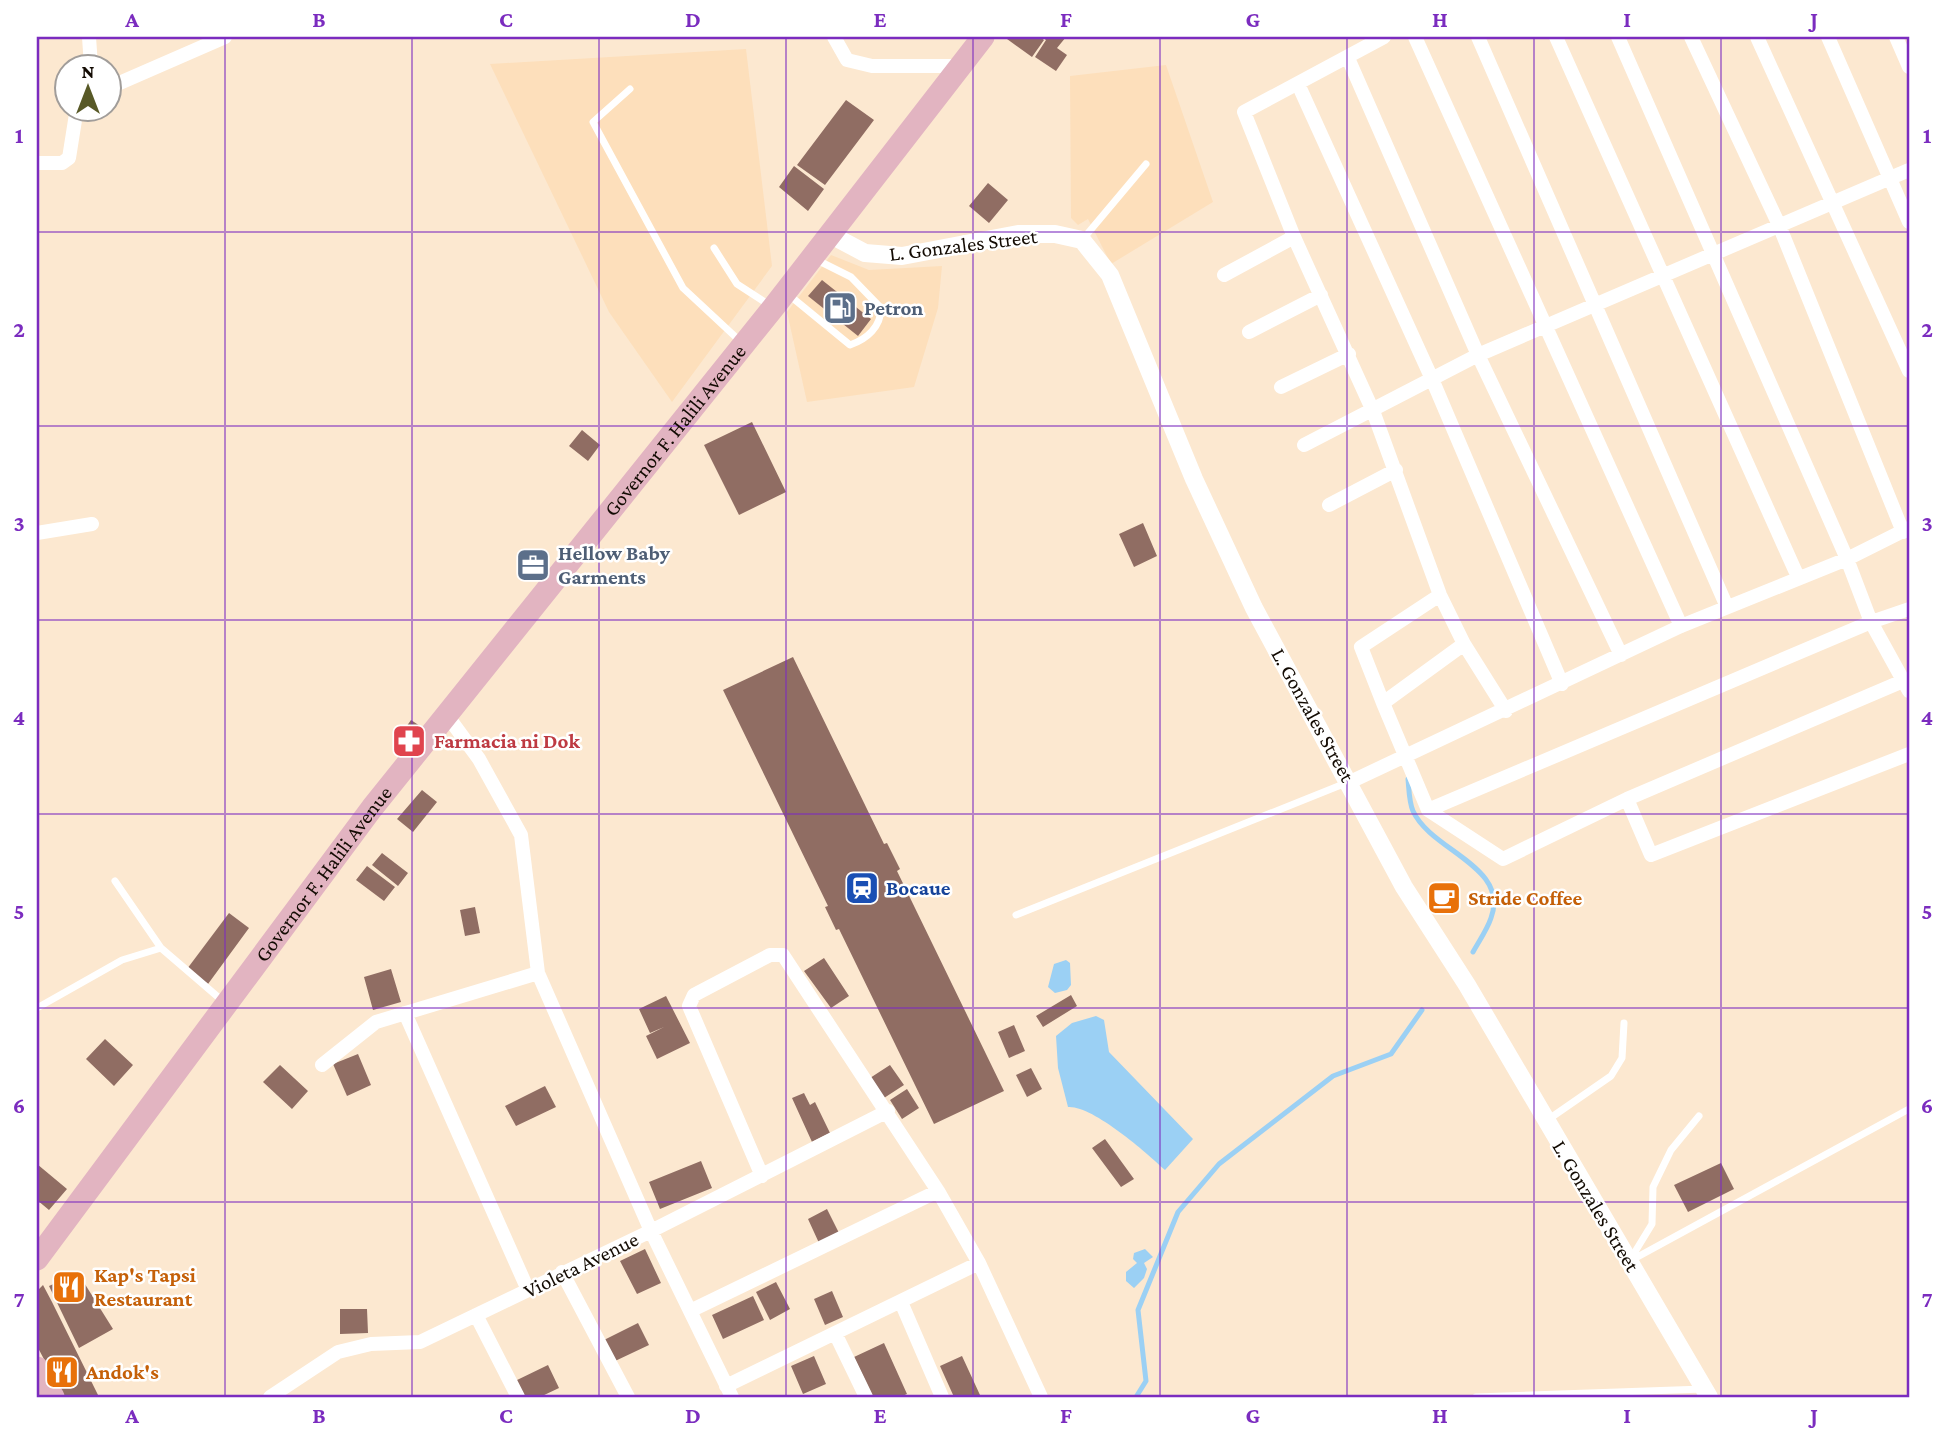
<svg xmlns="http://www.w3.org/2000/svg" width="1946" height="1434" viewBox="0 0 1946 1434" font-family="'Crimson Pro',serif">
  <rect width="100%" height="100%" fill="#fce8d0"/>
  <!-- built -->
  <path fill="#fddfbb" d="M746,49L772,266L672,402L609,312L490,64Z
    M1166,65L1213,202L1111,264L1088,219L1078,225L1071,218L1070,76Z
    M831,255L869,270L942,266L938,308L914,387L807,402L787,312Z"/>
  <!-- water -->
  <path fill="#9bd0f4" d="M1066,960L1070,963L1071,985L1067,990L1055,993L1048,987L1054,964Z
    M1096,1016L1104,1020L1109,1052L1193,1139L1165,1170C1146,1152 1092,1105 1068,1107L1058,1068L1056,1036L1072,1023Z
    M1145,1249L1153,1257L1144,1263L1147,1269L1144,1278L1134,1288L1126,1281V1272L1137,1263L1133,1259L1134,1253Z"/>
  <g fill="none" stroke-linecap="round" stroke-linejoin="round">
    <!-- stream -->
    <path stroke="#9bd0f4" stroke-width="5" d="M1408,779C1409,789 1409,802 1413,811C1431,851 1510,866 1491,918C1487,930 1479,941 1473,952
      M1136,1397L1146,1381L1138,1310L1178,1212L1219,1164L1333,1076L1391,1054L1422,1010"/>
  </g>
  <!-- building -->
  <path fill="#906d63" d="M1008,37H1040L1044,40L1032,57L1007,39Z
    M1042,37H1066L1057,48L1067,55L1056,71L1035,57L1046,40Z
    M846,100L874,120L825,185L797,165Z
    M794,166L824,189L808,211L779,187Z
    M988,183L1008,200L989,223L969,206Z
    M822,280L871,319L858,336L808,296Z
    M752,422L786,492L739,515L704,445Z
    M582,430L600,445L588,461L569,446Z
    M1143,523L1157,556L1134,567L1119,534Z
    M793,657L884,844L887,843L900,869L897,871L1004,1091L934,1124L839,929L836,930L825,907L828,906L723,690Z
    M411,720L423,728L409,748L397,740Z
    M422,790L437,802L413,832L397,819Z
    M382,853L408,873L398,886L372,865Z
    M367,866L395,887L384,901L356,880Z
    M475,907L480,933L465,936L460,910Z
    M229,913L249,928L208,984L187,969Z
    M824,958L849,996L831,1008L804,971Z
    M391,969L401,1002L373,1010L364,977Z
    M1071,995L1077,1006L1043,1027L1036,1016Z
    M666,996L690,1043L657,1059L646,1036L664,1027L650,1033L639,1009Z
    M1014,1025L1025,1051L1009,1058L998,1032Z
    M105,1039L133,1065L114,1086L86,1059Z
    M358,1054L371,1085L347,1096L333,1064Z
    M280,1065L308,1091L292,1109L263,1082Z
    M890,1065L904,1085L884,1098L870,1078Z
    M1031,1068L1042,1089L1027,1097L1016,1075Z
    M545,1086L556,1107L516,1126L505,1106Z
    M907,1089L919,1108L902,1119L890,1100Z
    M804,1093L810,1105L815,1102L830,1133L812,1142L792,1098Z
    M1105,1139L1134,1179L1121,1187L1092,1148Z
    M701,1161L712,1188L660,1209L649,1182Z
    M1721,1163L1734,1189L1688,1212L1674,1185Z
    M37,1164L67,1189L49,1210L37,1200Z
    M827,1209L839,1233L819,1243L808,1219Z
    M645,1249L661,1283L637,1294L620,1261Z
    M78,1273L113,1329L79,1348L49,1286Z
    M776,1282L790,1309L770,1320L756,1292Z
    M43,1285L52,1302L99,1397H64L37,1346V1291Z
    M832,1291L843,1317L825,1325L814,1299Z
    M753,1296L764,1320L723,1339L712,1315Z
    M340,1309H367L368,1333L340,1334Z
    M638,1323L649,1345L613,1362L602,1341Z
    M884,1343L907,1394L900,1397H873L854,1357Z
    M814,1356L826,1384L803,1394L791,1366Z
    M962,1356L980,1395L974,1397H954L940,1366Z
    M548,1365L559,1388L540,1397H523L515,1381Z"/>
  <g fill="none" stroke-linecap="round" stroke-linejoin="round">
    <!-- service -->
    <path stroke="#fff" stroke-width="7" d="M630,89L593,122L683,288L741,342
      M1083,239L1146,164
      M714,248L737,284L771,306
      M789,295L850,345C867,339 881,327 881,308L851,277L815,259
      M115,881L161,948L225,1003
      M1016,915L1346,783
      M37,1008L122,960L161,948
      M1546,1121L1611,1076L1622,1058L1624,1023
      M1630,1260L1652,1224L1653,1187L1671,1150L1699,1116
      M1630,1261L1909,1109
      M1476,1397L1704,1389"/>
    <!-- minor -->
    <path stroke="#fff" stroke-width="14" d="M89,37L91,66
      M834,37L847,60L872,66H960
      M1384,37L1244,112L1294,237L1373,411L1440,595L1464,644L1506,711
      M1415,37L1681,626
      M1478,37L1727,607
      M1556,37L1798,577
      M1618,37L1847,559L1871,622L1909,691
      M1691,37L1779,225L1903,532
      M1757,37L1909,371
      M1828,37L1909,222
      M1896,37L1909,67
      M1348,58L1478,355L1621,655
      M1298,84L1432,379L1562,684
      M108,88L225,37
      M37,163H62L69,158L76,114L81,108
      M1224,275L1294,237
      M1249,332L1321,295
      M1281,387L1349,354
      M1304,445L1478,355L1909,170
      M1329,505L1396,470
      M37,533L92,524
      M1440,595L1361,647L1383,703L1464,644
      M1383,703L1428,810L1503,859L1627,799L1903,681
      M446,714L479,759L521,835L538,973L651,1231L732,1397
      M1350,782L1681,626L1847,559L1909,528
      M1627,799L1651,855L1909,754
      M1428,810L1871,622L1909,609
      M405,1013L528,1290
      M322,1065L376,1022L538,973
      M762,1176L689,1006L694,995L770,955H783L938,1191L979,1263L1041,1397
      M562,1272L628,1397
      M901,1302L942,1397
      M690,1311L938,1191
      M476,1315L518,1397
      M835,1333L866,1397
      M726,1386L979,1263
      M270,1397L338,1352L371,1344L420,1342L651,1231L888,1111"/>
    <!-- tertiary -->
    <path stroke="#fff" stroke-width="18" d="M831,235L865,253L902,256L1018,234H1055L1082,240L1110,275L1194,479L1254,608L1404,887L1467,985L1709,1397"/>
    <!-- primary -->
    <g stroke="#e2b4c1" stroke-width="23">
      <path id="s1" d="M37,1259L372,808L773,308L983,37"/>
      <path d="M37,1368L53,1397"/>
    </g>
  </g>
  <!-- grid -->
  <path fill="none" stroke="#7b2cbf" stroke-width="2" stroke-opacity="0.55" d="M225,37V1397M412,37V1397M599,37V1397M786,37V1397M973,37V1397M1160,37V1397M1347,37V1397M1534,37V1397M1721,37V1397M37,232H1909M37,426H1909M37,620H1909M37,814H1909M37,1008H1909M37,1202H1909"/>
  <!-- icons -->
  <defs>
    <g id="fuel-square" transform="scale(1.75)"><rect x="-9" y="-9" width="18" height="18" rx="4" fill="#5c6f8a" stroke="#fff"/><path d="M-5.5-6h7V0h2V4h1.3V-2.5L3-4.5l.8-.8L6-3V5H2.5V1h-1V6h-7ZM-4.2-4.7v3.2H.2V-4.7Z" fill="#fff"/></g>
    <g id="office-square" transform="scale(1.75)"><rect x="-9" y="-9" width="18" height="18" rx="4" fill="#5c6f8a" stroke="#fff"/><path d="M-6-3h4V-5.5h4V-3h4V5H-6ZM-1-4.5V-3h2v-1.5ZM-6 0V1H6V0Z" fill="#fff"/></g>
    <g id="pharmacy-square" transform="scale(1.75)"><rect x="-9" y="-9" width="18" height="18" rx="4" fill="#e0444e" stroke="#fff"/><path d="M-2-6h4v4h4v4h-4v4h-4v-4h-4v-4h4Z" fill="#fff"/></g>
    <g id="station-square" transform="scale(1.75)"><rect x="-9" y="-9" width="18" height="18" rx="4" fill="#1a4fb4" stroke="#fff"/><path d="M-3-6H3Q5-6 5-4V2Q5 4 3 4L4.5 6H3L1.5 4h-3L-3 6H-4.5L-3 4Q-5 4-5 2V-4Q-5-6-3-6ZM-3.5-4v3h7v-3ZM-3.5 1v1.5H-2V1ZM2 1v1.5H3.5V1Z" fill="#fff"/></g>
    <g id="cafe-square" transform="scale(1.75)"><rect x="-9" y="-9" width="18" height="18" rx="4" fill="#e8710a" stroke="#fff"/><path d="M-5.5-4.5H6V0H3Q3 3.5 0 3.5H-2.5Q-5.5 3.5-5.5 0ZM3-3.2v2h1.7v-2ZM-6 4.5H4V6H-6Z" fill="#fff"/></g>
    <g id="restaurant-square" transform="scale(1.75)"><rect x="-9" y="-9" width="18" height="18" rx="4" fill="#e8710a" stroke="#fff"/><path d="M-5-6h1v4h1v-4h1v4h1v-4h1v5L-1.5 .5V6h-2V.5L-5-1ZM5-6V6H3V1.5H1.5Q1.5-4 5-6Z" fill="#fff"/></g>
  </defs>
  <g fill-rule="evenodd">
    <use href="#fuel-square" x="840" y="308"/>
    <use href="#office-square" x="533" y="565"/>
    <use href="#pharmacy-square" x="409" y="741"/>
    <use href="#station-square" x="862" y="888"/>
    <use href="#cafe-square" x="1444" y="898"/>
    <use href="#restaurant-square" x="69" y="1287"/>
    <use href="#restaurant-square" x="62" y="1372"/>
  </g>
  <g text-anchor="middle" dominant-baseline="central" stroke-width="5" stroke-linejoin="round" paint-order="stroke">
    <!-- street labels -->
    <g font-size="21" fill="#130b03" stroke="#fff">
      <text transform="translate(963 245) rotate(-7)">L. Gonzales Street</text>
      <text stroke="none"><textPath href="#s1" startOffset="1046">Governor F. Halili Avenue</textPath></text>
      <text transform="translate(1313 715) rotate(61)">L. Gonzales Street</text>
      <text stroke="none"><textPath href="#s1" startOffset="480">Governor F. Halili Avenue</textPath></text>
      <text transform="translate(1596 1206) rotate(59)">L. Gonzales Street</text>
      <text transform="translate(581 1265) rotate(-26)">Violeta Avenue</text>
    </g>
    <!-- service labels -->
    <g font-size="21" font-weight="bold" fill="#4e5e75" stroke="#fff" text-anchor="start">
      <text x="864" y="308">Petron</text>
      <text x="558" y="553">Hellow Baby<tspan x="558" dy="24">Garments</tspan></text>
    </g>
    <!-- health labels -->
    <g font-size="21" font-weight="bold" fill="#be3a42" stroke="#fff" text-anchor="start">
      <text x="434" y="741">Farmacia ni Dok</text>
    </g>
    <!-- transit labels -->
    <g font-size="21" font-weight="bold" fill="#164399" stroke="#fff" text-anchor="start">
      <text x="886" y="888">Bocaue</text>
    </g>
    <!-- food labels -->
    <g font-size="21" font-weight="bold" fill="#c56008" stroke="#fff" text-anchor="start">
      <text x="1468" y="898">Stride Coffee</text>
      <text x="94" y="1275">Kap's Tapsi<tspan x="94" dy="24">Restaurant</tspan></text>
      <text x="86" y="1372">Andok's</text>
    </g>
  </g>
  <!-- border -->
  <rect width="1946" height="1434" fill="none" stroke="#ffffff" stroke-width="77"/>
  <!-- north arrow -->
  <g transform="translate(88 88)"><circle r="33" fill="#ffffff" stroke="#a19d9a" stroke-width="2"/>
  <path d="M0-5L12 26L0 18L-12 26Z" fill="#585927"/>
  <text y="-10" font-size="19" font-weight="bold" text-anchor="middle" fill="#130b03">N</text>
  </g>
  <rect x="38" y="38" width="1870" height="1358" fill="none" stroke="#7b2cbf" stroke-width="2.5"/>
  <g font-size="23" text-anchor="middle" font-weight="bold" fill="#7b2cbf">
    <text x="132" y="27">A</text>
    <text x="319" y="27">B</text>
    <text x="506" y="27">C</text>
    <text x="693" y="27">D</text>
    <text x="880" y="27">E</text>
    <text x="1066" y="27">F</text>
    <text x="1253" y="27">G</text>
    <text x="1440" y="27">H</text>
    <text x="1627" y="27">I</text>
    <text x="1814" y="27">J</text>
    <text x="19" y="143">1</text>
    <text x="1927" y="143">1</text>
    <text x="19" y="337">2</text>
    <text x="1927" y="337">2</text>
    <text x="19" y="531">3</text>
    <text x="1927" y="531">3</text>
    <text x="19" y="725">4</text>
    <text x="1927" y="725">4</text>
    <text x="19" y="919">5</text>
    <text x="1927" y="919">5</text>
    <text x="19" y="1113">6</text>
    <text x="1927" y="1113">6</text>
    <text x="19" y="1307">7</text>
    <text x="1927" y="1307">7</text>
    <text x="132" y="1423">A</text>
    <text x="319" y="1423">B</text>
    <text x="506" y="1423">C</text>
    <text x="693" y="1423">D</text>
    <text x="880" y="1423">E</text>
    <text x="1066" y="1423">F</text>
    <text x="1253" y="1423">G</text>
    <text x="1440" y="1423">H</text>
    <text x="1627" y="1423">I</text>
    <text x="1814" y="1423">J</text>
  </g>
</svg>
